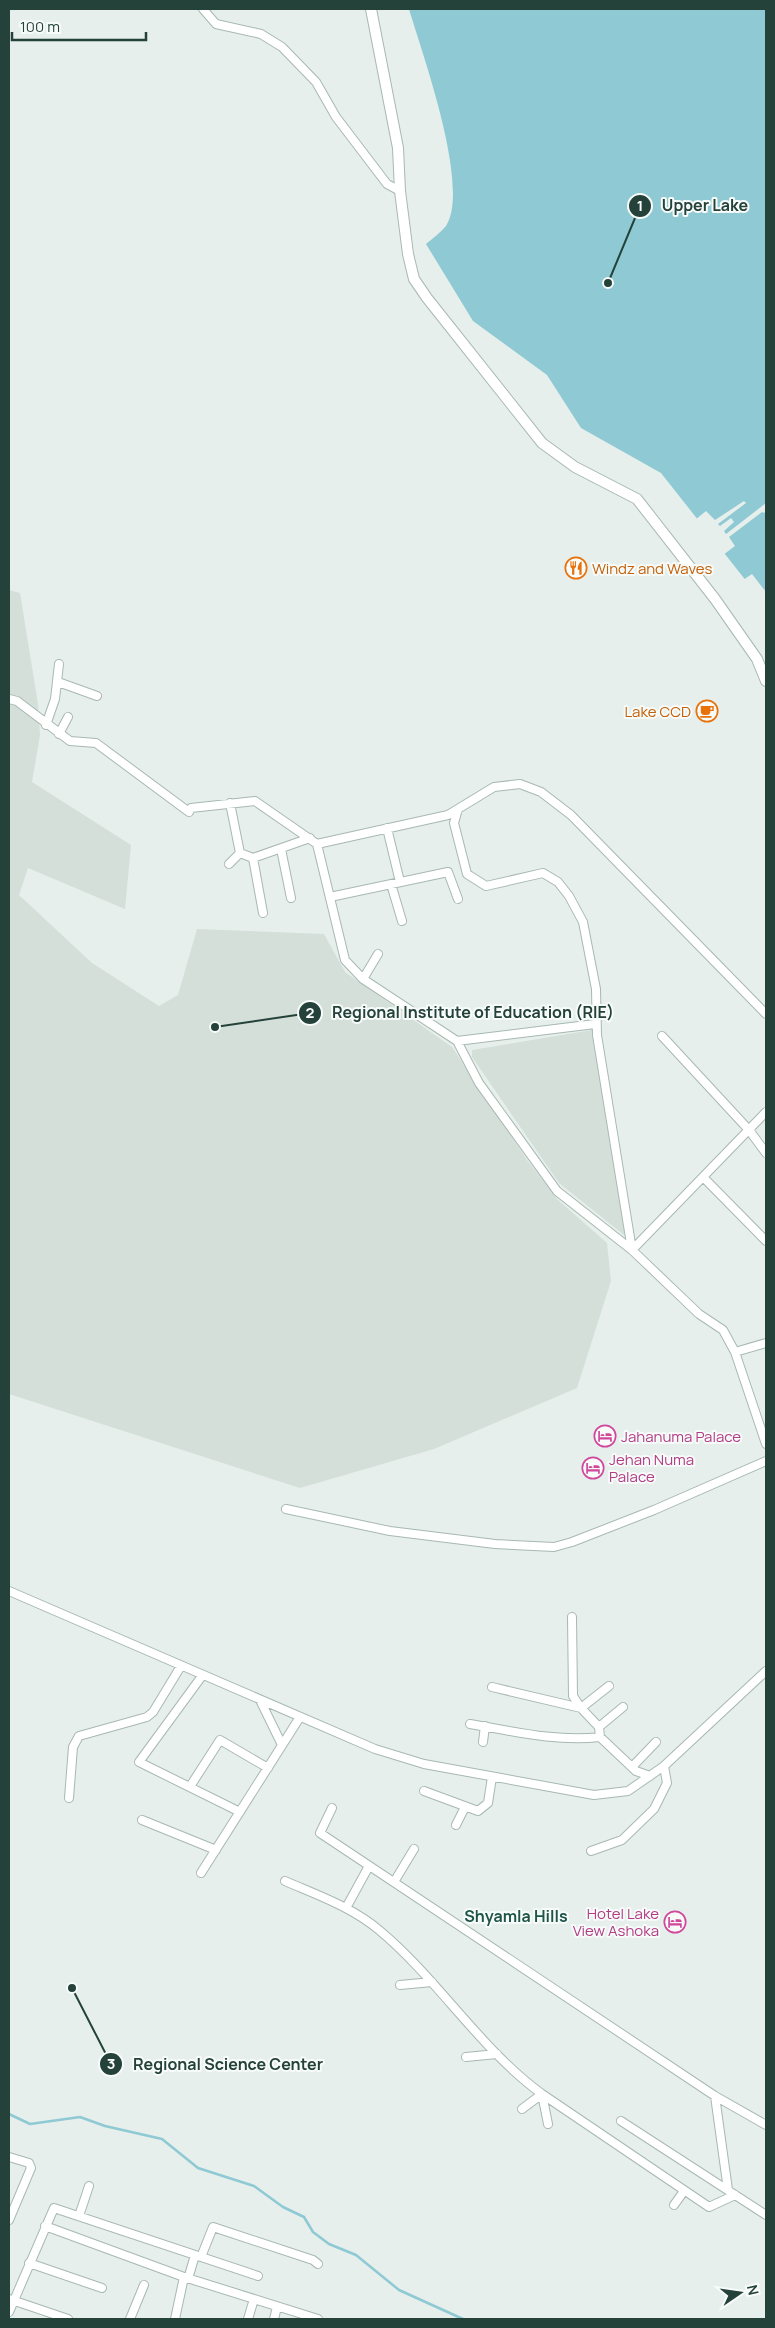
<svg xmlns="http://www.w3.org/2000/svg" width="775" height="2328" viewBox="0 0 775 2328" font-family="Manrope,sans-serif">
  <rect width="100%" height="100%" fill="#e6efeb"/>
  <!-- built -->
  <path fill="#d4dfda" d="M9,590L20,593L38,704L40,735L32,782L131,845L125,909L28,868L19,895L92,963L159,1006L178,995L197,929L324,934L345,972L452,1047L527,1160L558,1200L607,1243L611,1281L577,1388L434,1449L300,1488L9,1394Z
    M592,1030L626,1230L624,1235L559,1183L472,1057V1050Z"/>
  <!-- water -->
  <path fill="#8ec9d4" d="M409,9H766V606L661,473L581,428L547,375L473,321L426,244C432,239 441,232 446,226C471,187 422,53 409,9Z"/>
  <!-- pier -->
  <path fill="#e6efeb" d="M744,501L746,503L718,524L720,526L731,518L734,522L724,531L726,534L766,503V511L764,513L762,512L729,537L735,546L723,555L695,520L706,511L715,520Z
    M752,574L766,592V608L743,580Z"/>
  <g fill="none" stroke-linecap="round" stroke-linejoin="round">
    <!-- stream -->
    <path stroke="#8ec9d4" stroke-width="2.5" d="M9,2114L30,2124L80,2117L105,2126L162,2139L198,2168L254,2186L283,2207L304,2217L313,2232L329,2244L356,2255L399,2290L463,2319"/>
    <!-- minor casing -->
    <g stroke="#a8b8b2" stroke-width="10">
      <path id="minor" d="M203,9L216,24L261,34L282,47L316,82L336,117L387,184L400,191
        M58,682L97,696
        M9,699L17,701L70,741L96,743L189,812L191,808L255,801L317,844L345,960L363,979L457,1041L479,1083L557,1191L632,1250L699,1314L723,1330L735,1352L766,1444
        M46,725L55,699L59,664
        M59,734L68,717
        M458,809L454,823L467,874L486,886L543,873L558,882L569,896L583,922L596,989L597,1035L632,1250
        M387,828L400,882
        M317,844L448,815L494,787L520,784L541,792L571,815L766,1014
        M281,849L291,898
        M240,853L253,858L310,838
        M253,858L263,913
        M229,864L240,853L230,803
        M391,884L402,921
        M330,897L448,872L458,899
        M363,979L378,954
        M662,1036L749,1130L766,1153
        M457,1041L595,1024
        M703,1177L766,1241
        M632,1250L766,1112
        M735,1352L766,1343
        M286,1509L390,1531L495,1544L554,1547L572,1542L654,1510L766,1461
        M9,1591L375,1749L424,1764L594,1795L628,1791L664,1766L766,1671
        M572,1617L573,1696L581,1708L609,1686
        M202,1676L139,1762L240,1812
        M492,1687L581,1708L599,1727L600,1737L636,1771L650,1776
        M260,1700L282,1745
        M470,1724C512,1731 556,1742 600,1737
        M599,1727L623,1707
        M483,1742L485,1726
        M632,1767L656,1742
        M191,1785L220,1740L268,1768
        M424,1791L478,1811L488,1803L492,1777
        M69,1798L73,1747L79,1736L147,1717L153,1712L181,1666
        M332,1808L320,1833L715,2096L766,2125
        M142,1820L216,1850
        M456,1825L465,1807
        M591,1851L622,1840L654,1809L667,1783L664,1766
        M201,1873L300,1717
        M285,1881C317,1895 352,1907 379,1930C438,1979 480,2049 542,2094L709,2207L735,2195
        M394,1882L414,1849
        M346,1908L369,1866
        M400,1985L432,1982
        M466,2057L497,2054
        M715,2096L728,2190
        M522,2109L542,2094L548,2124
        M621,2121L766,2215
        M9,2157L29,2163L31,2168L9,2220
        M674,2205L684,2191
        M79,2216L89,2186
        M45,2226L184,2277L318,2319
        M201,2257L213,2227L313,2260L318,2264
        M29,2263L102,2288
        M188,2279L195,2255
        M9,2299L68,2319
        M9,2312L54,2208L258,2276
        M130,2319L144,2285
        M175,2319L184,2277
        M248,2319L254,2299
        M274,2319L277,2307"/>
    </g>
    <!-- tertiary casing -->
    <g stroke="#a8b8b2" stroke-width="12">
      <path id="tertiary" d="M371,9L398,148L400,191L408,254L414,279L427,298L542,443L575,467L637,499L715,599L757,659L766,681"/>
    </g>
    <!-- minor -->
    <use href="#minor" stroke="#fff" stroke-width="8"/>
    <!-- tertiary -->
    <use href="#tertiary" stroke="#fff" stroke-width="10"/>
  </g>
  <!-- icons -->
  <defs>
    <g id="restaurant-ring" transform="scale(1.125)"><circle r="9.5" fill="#f7fbf9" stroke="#e8710a" stroke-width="1.5"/><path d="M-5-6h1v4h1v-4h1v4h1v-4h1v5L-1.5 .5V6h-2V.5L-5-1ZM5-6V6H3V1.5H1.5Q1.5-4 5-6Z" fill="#e8710a"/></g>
    <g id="cafe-ring" transform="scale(1.125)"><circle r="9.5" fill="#f7fbf9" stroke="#e8710a" stroke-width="1.5"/><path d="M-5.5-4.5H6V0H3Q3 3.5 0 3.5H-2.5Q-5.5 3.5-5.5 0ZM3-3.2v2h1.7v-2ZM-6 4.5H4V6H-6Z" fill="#e8710a"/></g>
    <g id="hotel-ring" transform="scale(1.125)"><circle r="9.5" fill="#f7fbf9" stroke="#d1479c" stroke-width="1.5"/><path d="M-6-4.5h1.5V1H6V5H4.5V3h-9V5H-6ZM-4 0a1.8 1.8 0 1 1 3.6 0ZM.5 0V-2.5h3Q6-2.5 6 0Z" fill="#d1479c"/></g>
  </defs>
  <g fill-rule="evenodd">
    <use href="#restaurant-ring" x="576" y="568"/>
    <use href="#cafe-ring" x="707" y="711"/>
    <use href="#hotel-ring" x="605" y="1436"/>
    <use href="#hotel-ring" x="593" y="1468"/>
    <use href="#hotel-ring" x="675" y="1922"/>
  </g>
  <g text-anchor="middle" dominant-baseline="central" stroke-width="4" stroke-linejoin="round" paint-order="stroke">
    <!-- food labels -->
    <g font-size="15" fill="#c56008" stroke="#f7fbf9" text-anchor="start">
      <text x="592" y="568">Windz and Waves</text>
      <text x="691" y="711" text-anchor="end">Lake CCD</text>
    </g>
    <!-- hotel labels -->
    <g font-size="15" fill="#b23c85" stroke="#f7fbf9" text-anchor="start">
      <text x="621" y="1436">Jahanuma Palace</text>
      <text x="609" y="1459">Jehan Numa<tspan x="609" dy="17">Palace</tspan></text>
      <text x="659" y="1913" text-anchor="end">Hotel Lake<tspan x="659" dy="17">View Ashoka</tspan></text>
    </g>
    <!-- neighbourhood labels -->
    <g font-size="16" font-weight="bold" fill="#1f5548" stroke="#f7fbf9">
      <text x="516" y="1916">Shyamla Hills</text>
    </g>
  </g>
  <!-- callouts -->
  <path fill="none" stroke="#24423a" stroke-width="2" d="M608 283L640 206M215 1027L310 1013M72 1988L111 2064"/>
  <g fill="#24423a" stroke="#f7fbf9" stroke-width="2">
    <circle cx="608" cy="283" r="5"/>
    <circle cx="215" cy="1027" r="5"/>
    <circle cx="72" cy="1988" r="5"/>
    <circle cx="640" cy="206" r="12"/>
    <circle cx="310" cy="1013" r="12"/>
    <circle cx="111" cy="2064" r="12"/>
  </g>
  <g font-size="15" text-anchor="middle" font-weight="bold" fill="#fff">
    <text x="640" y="211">1</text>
    <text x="310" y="1018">2</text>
    <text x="111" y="2069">3</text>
  </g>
  <g font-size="16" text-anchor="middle" font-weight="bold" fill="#24423a" stroke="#f7fbf9" stroke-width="4" stroke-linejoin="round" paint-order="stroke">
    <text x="705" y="211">Upper Lake</text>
    <text x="473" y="1018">Regional Institute of Education (RIE)</text>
    <text x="228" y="2070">Regional Science Center</text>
  </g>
  <!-- border -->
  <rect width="775" height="2328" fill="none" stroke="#24423a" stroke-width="20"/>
  <!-- north arrow -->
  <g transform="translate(740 2293) rotate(77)" stroke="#f7fbf9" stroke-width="4" paint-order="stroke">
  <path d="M0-4L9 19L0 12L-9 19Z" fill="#24423a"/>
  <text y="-8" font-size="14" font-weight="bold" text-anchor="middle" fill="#24423a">N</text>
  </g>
  <!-- scale -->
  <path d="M12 32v8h134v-8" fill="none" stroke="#24423a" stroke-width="2.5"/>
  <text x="20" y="32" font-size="15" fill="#24423a" stroke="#f7fbf9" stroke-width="4" paint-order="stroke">100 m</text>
</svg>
